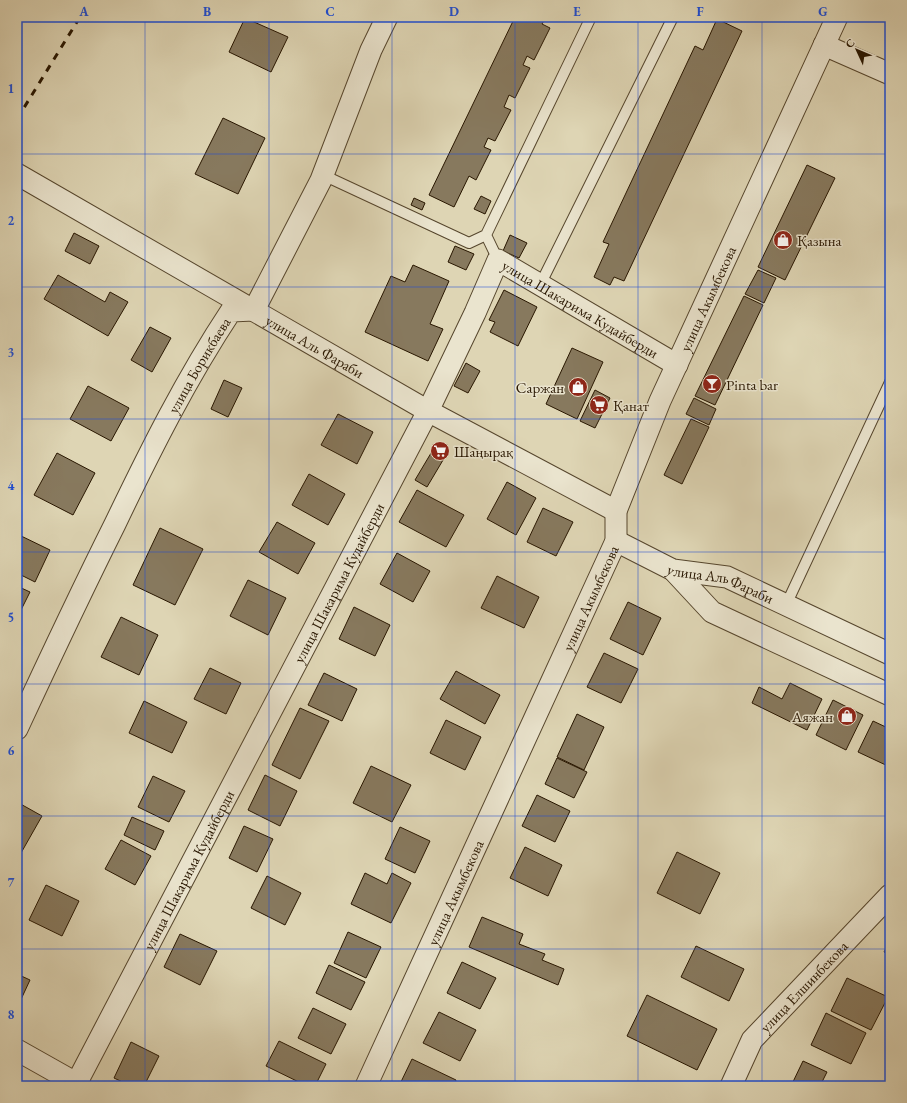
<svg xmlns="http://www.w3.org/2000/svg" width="907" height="1103" viewBox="0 0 907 1103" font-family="'EB Garamond',serif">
  <rect width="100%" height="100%" fill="#ded5b4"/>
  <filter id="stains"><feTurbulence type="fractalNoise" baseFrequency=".005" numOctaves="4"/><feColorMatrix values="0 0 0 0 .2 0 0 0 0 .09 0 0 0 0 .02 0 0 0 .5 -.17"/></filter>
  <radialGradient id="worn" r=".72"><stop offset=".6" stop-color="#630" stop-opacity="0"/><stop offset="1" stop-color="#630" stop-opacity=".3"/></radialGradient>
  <!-- building -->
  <path fill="#87795e" stroke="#281600" d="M515,17H546L542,24L550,28L534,60L527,56L523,65L530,68L515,98L509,95L504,107L511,110L495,141L488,138L484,147L491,150L476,180L469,176L454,207L429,195Z
    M245,18L288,37L271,72L229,52Z
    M717,19L742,31L624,281L614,277L610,285L594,277L609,244L603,242L695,46L703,50Z
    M223,118L265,138L238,194L195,174Z
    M807,165L835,178L785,280L758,267Z
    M481,196L491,201L485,214L474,209Z
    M414,198L425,203L422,210L411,205Z
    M74,233L99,246L90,264L65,251Z
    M510,235L527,243L519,258L503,251Z
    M455,246L474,254L466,270L448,262Z
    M413,265L449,281L430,324L443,329L428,361L365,332L391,276L405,282Z
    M758,270L776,278L764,303L745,294Z
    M58,275L105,302L110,292L128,302L108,336L44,299Z
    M504,290L537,307L518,346L490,332L495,322L489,320Z
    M744,296L763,305L715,405L695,396Z
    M150,327L171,338L152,372L131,360Z
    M572,348L603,362L577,419L546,404Z
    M466,363L480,371L468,393L454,386Z
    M224,380L242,388L228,417L211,409Z
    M88,386L129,408L111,441L70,419Z
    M595,390L610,398L595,428L580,421Z
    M694,398L716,409L709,425L686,414Z
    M338,414L373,432L357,464L321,445Z
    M691,419L709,427L682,484L664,475Z
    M437,443L449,450L427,487L415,480Z
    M57,453L95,473L73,515L34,495Z
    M309,474L345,494L328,525L292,505Z
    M507,482L536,498L516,535L487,519Z
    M417,490L464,515L446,547L399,522Z
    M543,508L573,522L556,556L527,542Z
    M277,522L315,543L298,574L259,552Z
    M160,528L203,549L175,605L133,585Z
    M17,534L50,550L35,582L17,573Z
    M397,553L430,571L413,602L380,584Z
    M497,576L539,597L524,628L481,608Z
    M248,580L286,598L268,635L230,616Z
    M17,586L30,592L17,618Z
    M628,602L661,618L643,655L610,639Z
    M354,607L390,625L375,656L339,639Z
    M121,617L158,635L139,675L101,657Z
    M604,653L638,669L621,703L587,687Z
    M210,668L241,683L226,714L194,699Z
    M456,671L500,695L485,724L440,699Z
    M324,673L357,689L342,721L308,705Z
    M790,683L822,699L807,730L752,703L759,687L782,699Z
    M833,700L863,715L846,750L816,735Z
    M144,701L187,722L172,753L129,733Z
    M300,708L329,721L300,779L272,765Z
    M577,714L604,727L584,770L557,757Z
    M446,720L481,737L465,770L430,753Z
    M873,721L890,729V767L858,752Z
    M557,758L587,772L574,798L545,784Z
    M371,766L411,785L392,822L353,803Z
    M265,775L297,791L280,826L248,810Z
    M153,776L185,791L169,822L138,807Z
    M537,795L570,811L555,842L522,826Z
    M17,802L42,816L21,853L17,851Z
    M132,817L164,831L155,850L124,835Z
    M244,826L273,839L257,872L229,858Z
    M400,827L430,841L415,873L385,859Z
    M121,840L151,856L135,885L105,869Z
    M525,847L562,865L548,896L510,878Z
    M677,852L720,873L700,914L657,893Z
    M365,873L387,884L392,873L411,883L391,923L351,904Z
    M267,876L301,893L285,925L251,908Z
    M46,885L79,901L62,936L29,920Z
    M482,917L523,934L519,944L545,954L542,960L564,969L558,985L469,947Z
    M348,932L381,947L366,978L334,963Z
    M180,934L217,951L200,985L164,967Z
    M890,941V955L884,952Z
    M696,946L744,969L729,1001L681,977Z
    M462,962L496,978L480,1009L447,993Z
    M329,965L365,982L351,1010L316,993Z
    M17,974L30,980L17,1008Z
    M847,978L888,997L871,1030L831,1011Z
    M647,995L717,1029L697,1070L627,1036Z
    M313,1008L346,1024L331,1054L298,1038Z
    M439,1012L476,1030L460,1061L423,1043Z
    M826,1013L866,1033L851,1064L811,1045Z
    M279,1041L326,1064L315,1086H307L266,1066Z
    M131,1042L159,1056L144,1086H131L114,1078Z
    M412,1059L456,1080L454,1086H399Z
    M803,1061L827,1072L820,1086H791Z"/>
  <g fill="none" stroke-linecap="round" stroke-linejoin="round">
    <!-- lane casing -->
    <g stroke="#56462d" stroke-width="12">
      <path id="lane" d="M323,175L469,243L486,235
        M498,260L486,235L591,17
        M540,285L673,17
        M786,605L890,382"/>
    </g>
    <!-- street casing -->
    <g stroke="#56462d" stroke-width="23">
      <g id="street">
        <path d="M824,45L890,74"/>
        <path id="s1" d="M17,174L428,411L616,511"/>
        <path id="s2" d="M616,541L673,570L727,577L890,654"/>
        <path d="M673,570L712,612L890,695"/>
        <path id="s3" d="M17,729C49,660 81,592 115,524C150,451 186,379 231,311L254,310L321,180L371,50L387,17"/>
        <path d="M17,1050L81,1086"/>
        <path id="s4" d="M75,1086L428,411L475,313L498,260L677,365"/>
        <path id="s5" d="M366,1086L616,541V511L660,401L837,17"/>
        <path id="s6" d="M731,1086L752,1040L890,895"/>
      </g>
    </g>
    <!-- lane -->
    <use href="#lane" stroke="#eae4ce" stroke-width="10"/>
    <!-- street -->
    <use href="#street" stroke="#eae4ce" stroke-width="21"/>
    <!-- rail -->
    <path stroke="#281600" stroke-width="3" stroke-dasharray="7 7" stroke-linecap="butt" d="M17,119L80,17"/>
  </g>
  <!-- grid -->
  <path fill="none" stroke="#1d4ed8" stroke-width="1" stroke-opacity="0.55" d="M145,17V1086M269,17V1086M392,17V1086M515,17V1086M638,17V1086M762,17V1086M17,154H890M17,287H890M17,419H890M17,552H890M17,684H890M17,816H890M17,949H890"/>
  <!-- icons -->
  <defs>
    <g id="shop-disc" transform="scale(1)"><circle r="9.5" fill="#8f2418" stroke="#eae4ce"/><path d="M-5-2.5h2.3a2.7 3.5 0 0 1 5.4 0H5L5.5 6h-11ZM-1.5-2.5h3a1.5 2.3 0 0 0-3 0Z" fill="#fff"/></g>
    <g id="bar-disc" transform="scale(1)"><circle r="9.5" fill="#8f2418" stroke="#eae4ce"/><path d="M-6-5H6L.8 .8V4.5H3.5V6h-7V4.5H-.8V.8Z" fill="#fff"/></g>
    <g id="supermarket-disc" transform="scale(1)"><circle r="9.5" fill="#8f2418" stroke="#eae4ce"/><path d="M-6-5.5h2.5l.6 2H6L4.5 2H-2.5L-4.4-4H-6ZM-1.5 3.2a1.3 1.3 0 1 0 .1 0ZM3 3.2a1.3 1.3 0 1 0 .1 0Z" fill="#fff"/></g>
  </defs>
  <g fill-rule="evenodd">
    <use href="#shop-disc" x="783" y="240"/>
    <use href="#bar-disc" x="712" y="384"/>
    <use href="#shop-disc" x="578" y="387"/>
    <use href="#supermarket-disc" x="599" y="405"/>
    <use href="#supermarket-disc" x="440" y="451"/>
    <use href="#shop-disc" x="847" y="716"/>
  </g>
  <g text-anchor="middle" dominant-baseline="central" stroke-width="3" stroke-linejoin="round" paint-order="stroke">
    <!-- poi labels -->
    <g font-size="15" fill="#281600" stroke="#eae4ce" text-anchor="start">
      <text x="797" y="240">Қазына</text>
      <text x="726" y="384">Pinta bar</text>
      <text x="564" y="387" text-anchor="end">Саржан</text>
      <text x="613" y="405">Қанат</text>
      <text x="454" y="451">Шаңырақ</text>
      <text x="833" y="716" text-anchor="end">Аяжан</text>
    </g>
    <!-- street labels -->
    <g font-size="15" fill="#281600" stroke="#eae4ce">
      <text stroke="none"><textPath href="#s5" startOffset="861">улица Акымбекова</textPath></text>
      <text stroke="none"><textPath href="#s4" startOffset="1024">улица Шакарима Кудайберди</textPath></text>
      <text stroke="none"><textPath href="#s1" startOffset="344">улица Аль Фараби</textPath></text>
      <text stroke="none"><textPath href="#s3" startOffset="407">улица Борикбаева</textPath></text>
      <text stroke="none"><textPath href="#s4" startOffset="568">улица Шакарима Кудайберди</textPath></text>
      <text stroke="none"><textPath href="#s2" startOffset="114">улица Аль Фараби</textPath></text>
      <text stroke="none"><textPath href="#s5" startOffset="537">улица Акымбекова</textPath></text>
      <text stroke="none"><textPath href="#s4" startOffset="244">улица Шакарима Кудайберди</textPath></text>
      <text stroke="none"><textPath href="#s5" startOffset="213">улица Акымбекова</textPath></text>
      <text stroke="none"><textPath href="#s6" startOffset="125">улица Елшинбекова</textPath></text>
    </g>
  </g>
  <!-- margin -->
  <rect width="907" height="1103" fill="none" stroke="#ded5b4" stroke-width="44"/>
  <!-- north arrow -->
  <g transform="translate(857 50) rotate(314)" stroke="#eae4ce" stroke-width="3" paint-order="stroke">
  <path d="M0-3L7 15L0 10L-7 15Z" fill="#281600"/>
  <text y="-6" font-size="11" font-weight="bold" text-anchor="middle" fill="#281600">С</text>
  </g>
  <rect x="22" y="22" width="863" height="1059" fill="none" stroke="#1d4ed8" stroke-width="1.5"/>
  <g font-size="13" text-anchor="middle" font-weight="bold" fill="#1d4ed8">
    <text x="84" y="16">A</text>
    <text x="207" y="16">B</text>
    <text x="330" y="16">C</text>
    <text x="454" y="16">D</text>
    <text x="577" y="16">E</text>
    <text x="700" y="16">F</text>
    <text x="823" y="16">G</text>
    <text x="11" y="93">1</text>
    <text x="11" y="225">2</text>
    <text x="11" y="357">3</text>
    <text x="11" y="490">4</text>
    <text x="11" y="622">5</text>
    <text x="11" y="755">6</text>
    <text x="11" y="887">7</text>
    <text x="11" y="1019">8</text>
  </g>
  <rect width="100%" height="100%" filter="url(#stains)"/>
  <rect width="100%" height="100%" fill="url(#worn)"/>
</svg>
